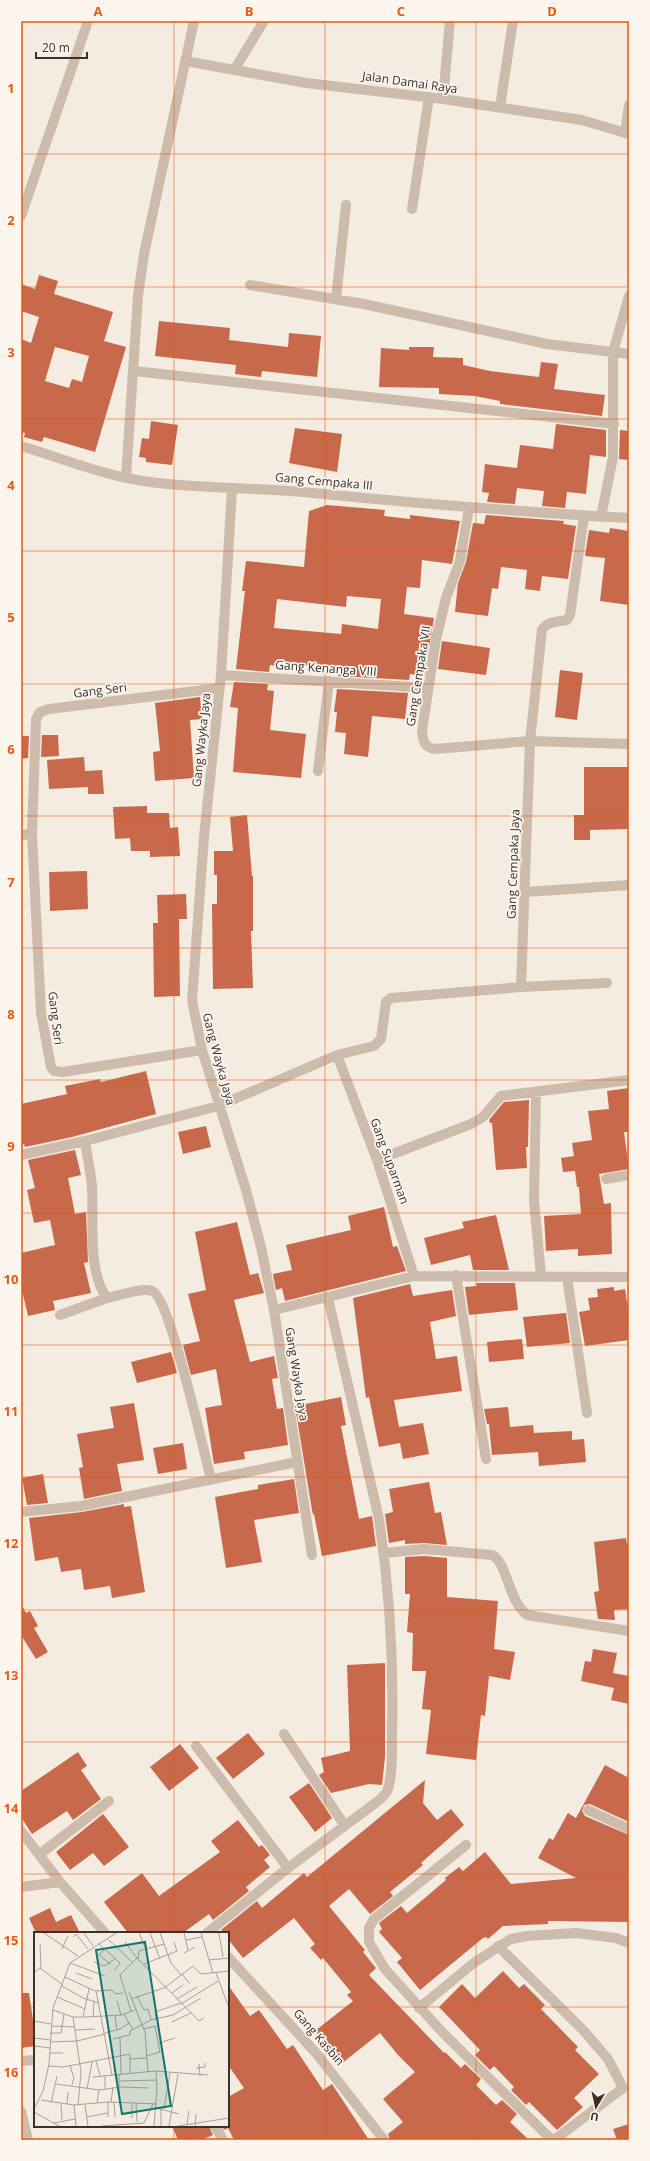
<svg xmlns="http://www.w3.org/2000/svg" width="650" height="2161" viewBox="0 0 650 2161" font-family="'Open Sans',sans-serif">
  <rect width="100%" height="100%" fill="#f4ebe1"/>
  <!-- building -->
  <path fill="#c8694b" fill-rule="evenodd" d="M39,275L58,281L54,294L113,312L104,341L126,347L95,452L44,437L42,442L24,437L25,433L21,432V339L31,343L39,317L21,311V284L35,289ZM55,347L89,356L82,382L72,379L69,388L45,381Z
    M159,321L230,328L229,340L288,347L289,333L321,336L317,377L262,371L261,377L235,374L236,365L155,356Z
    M409,347H434L433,357L463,358V365L490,371L539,377L541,362L558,364L554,389L605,395L602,416L500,404V401L475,396L439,394V388L379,387L381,348L409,350Z
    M151,421L178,425L172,465L146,462V458L139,457L142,438L149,439Z
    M556,424L606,430V457L590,455L586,494L567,492L565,508L542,506L544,491L517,488L515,504L487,502L489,493L482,492L485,464L517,468L520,445L553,449Z
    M295,428L342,434L337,472L289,463Z
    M620,430L629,431V460L619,459Z
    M327,505L385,510L384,516L410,519V515L460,521L452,564L422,560L420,588L407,587L404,614L434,618L424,676L410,674L409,680L338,676L339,670L336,669L296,664L295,668L270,665L269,672L236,669L245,591H242L246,561L304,567L309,511ZM347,596L381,599L378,629L342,624L341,634L274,628L277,599L346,607Z
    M486,515L564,521L563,524L576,526L568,579L542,576L540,591L525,589L527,570L501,567L498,589L492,588L488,616L455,612L458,583L466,562L473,523L484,524Z
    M610,528L629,531V605L600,601L605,558L585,556L589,530L609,533Z
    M442,641L490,648L486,675L438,669Z
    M560,670L583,673L577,720L555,717Z
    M234,682L268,684L267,690L274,691L270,730L306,734L301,778L233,772L238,708L230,707Z
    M337,689L408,693L405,719L372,716L368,757L344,754L346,733L335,732L337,712H334Z
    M200,697L202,719L190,720L194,778L155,781L153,752L160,751L155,703Z
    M42,735H58L59,756L41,757Z
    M21,736H29L28,758L21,759Z
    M84,757L85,771L102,770L104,794H88V787L49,789L47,760Z
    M584,767H629V829L590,830V840H574V815H584Z
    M147,806V813H169L170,828L178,827L180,856L150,857V851H131L130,838L115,839L113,807Z
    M247,815L252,876H253V931H251L253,988L213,989L212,904H217V875H214V851H233L230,817Z
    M87,871L88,909L50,911L49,872Z
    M186,894L187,919H179L180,996L154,997L153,923H158L157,895Z
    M146,1071L156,1114L72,1137L25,1147L24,1144L21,1145V1104L67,1094L65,1086L100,1079L101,1082Z
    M629,1088V1132H624L629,1169L599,1174L604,1204L611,1203L612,1254L578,1256V1249L546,1251L544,1216L581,1214L579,1187H577L575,1171L563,1172L561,1158L574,1156L572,1143L592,1140L588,1111L609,1109L607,1091Z
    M529,1100L528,1147H526L527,1168L496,1170L492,1123H490L489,1120L504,1102Z
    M206,1126L211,1147L183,1154L178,1132Z
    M75,1150L81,1175L68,1178L75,1214L86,1212L88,1262L84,1263L91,1293L53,1301L55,1310L28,1316L21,1286V1253L55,1245L50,1220L34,1223L27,1190L35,1188L28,1160Z
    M384,1207L393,1247L397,1246L406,1271L285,1301L282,1288L276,1290L273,1274L292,1270L286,1245L351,1230L348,1216Z
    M496,1215L509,1270H473L470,1255L431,1265L424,1238L464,1228L462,1222Z
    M237,1222L250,1275L258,1273L264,1293L234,1300L250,1362L274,1356L278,1378L272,1379L277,1409L283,1408L288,1445L244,1452L245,1459L214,1464L205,1408L222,1405L216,1369L191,1375L183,1345L200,1341L188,1294L206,1290L195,1232Z
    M476,1283H515L518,1310L469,1315L465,1287L477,1286Z
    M410,1284L413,1296L452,1290L456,1316L430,1322L436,1359L457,1356L462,1391L394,1400L399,1427L423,1423L429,1454L403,1459L400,1443L379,1447L369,1397L366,1398L353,1298Z
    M614,1287V1291L625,1289L629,1316V1340L585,1346L579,1312L590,1310L588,1298L598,1297L597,1289Z
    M566,1313L570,1343L527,1347L523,1317Z
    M522,1339L524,1359L489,1362L487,1342Z
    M171,1352L177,1373L137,1383L131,1362Z
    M341,1397L346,1425L341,1426L359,1519L372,1516L376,1546L322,1556L314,1514L313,1515L312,1510L295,1406Z
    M134,1403L144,1460L117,1464L122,1491L84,1499L79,1468L83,1467L77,1434L114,1428L110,1407Z
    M508,1407L510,1427L533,1425L534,1433L572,1431V1440L584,1439L586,1462L539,1466L538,1452L492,1455L489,1424H487L484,1409Z
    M183,1443L187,1469L158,1474L153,1448Z
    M43,1474L48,1503L27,1505L22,1478Z
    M294,1479L299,1513L254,1520L262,1562L226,1568L215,1497L258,1489V1485Z
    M429,1482L435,1513L441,1512L447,1545L424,1543L405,1544V1540L389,1543L385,1514L393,1512L389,1489Z
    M124,1504V1507L131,1506L145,1592L112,1598L110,1586L84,1590L81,1569L61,1572L58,1557L35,1561L29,1518L82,1512Z
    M626,1538L627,1544L629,1543V1609L614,1610L615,1620L598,1619L594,1592L599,1591L594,1542Z
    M424,1556L447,1558V1597L498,1601L494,1649L515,1652L510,1680L489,1676L485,1716L481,1715L476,1760L426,1754L431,1710L422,1709L426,1671H412L413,1633L407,1632L410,1594H405V1557Z
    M21,1604L26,1613L30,1611L38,1626L34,1628L48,1652L36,1659L21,1635Z
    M593,1649L617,1653L613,1673L629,1676V1704L611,1700L614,1688L581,1681L585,1661L591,1662Z
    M385,1663V1757L382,1785L369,1784L331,1793L319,1775L324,1772L321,1758L350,1751L347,1665Z
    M248,1733L265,1754L233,1779L216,1758Z
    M180,1744L199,1768L169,1791L150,1767Z
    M78,1752L87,1766L81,1770L101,1799L73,1820L67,1811L32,1834L21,1817V1791Z
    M605,1765L629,1778V1822L590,1804L584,1805L582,1811L585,1816L629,1835V1922L548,1921V1924L503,1926L488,1939L486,1937L483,1938L420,1990L397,1962L402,1958L379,1932L382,1929L379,1923L401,1906L407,1913L446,1880L445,1878L459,1867L463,1871L485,1852L511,1884L576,1878L538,1858L549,1838L553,1840L568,1813L576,1818Z
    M425,1780L423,1803L437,1820L451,1809L464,1825L421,1863L423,1865L390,1892L393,1896L370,1914L349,1889L329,1906L365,1950L363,1952L376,1968L369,1975L444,2053L445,2052L461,2068L465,2064L481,2079L476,2085L496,2105L502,2100L517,2114L510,2122L529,2140H390L388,2134L403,2122L383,2099L415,2072L398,2055L380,2033L341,2064L315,2031L353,2001L347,1995L351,1992L323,1958L321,1960L310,1948L315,1944L294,1918L243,1958L228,1939V1933H224L221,1930L257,1901L262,1908L304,1873L307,1877Z
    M309,1783L332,1818L315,1832L289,1797Z
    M103,1814L129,1847L104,1866L93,1853L70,1870L56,1852Z
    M238,1820L259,1847L262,1845L270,1855L264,1860L270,1867L246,1887L249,1891L213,1920L209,1914L183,1933H128L104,1902L142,1873L159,1896L220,1852L211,1841Z
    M50,1908L56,1922L71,1915L80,1933H32L35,1931L29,1918Z
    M503,1971L519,1988L524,1984L545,2005L541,2009L578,2047L575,2050L599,2074L574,2098L583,2107L557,2130L529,2102L526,2105L511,2090L514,2087L494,2066L490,2070L475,2055L480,2050L439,2007L462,1984L475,1998Z
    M228,1985L250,2016L259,2010L287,2049L293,2045L323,2090L332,2084L369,2140H234L228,2128L224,2130L222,2126H228V2097L244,2088L228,2065Z
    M21,1993H29L35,2033V2046L21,2048Z
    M629,2124V2140H617L613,2129Z
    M172,2126H209L213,2135L201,2140H178Z"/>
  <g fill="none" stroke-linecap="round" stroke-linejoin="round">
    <!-- street -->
    <path stroke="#cdbbac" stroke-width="10" d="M185,61L306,83L443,99L582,120L629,134
      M234,70L264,21
      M443,99L450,21
      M500,107L513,21
      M625,133L629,105
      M412,209L429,97
      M21,216L88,21
      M250,285L364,304L547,344L629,354
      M336,299L346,205
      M134,371L614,424
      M21,446C61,458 102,475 143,481C196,489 249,487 303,492C412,503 520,512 629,518
      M126,477L138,296L144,254L194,21
      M232,489L221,675L204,837L192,1000L202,1050L246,1190L261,1247L274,1310L312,1555
      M469,508L460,561L446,598L436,639L422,731C423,741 424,747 435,749L530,741L629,744
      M601,517L613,457V352L629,296
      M221,675L428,688
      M318,771L329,681
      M21,835L32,834
      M526,892L629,885
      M521,987L530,741L542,630C547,621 558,622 567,620L570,615L584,516
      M202,1050L63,1072L54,1071L51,1067L41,1013L32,834L36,719L40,712L49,709L220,688
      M337,1055L377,1160L414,1276
      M536,1092L534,1200L541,1276
      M85,1141C87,1156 91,1172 92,1187C94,1219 87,1272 107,1298C118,1296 142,1287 152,1291C170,1297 204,1454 211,1479
      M21,1155L85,1141L218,1106L337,1055L374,1046L381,1039L386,1002L391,998L521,987L607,983
      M377,1160L471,1124L483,1117L501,1096L629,1080
      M606,1179L629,1175
      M456,1275L486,1459
      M567,1277L587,1413
      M274,1310L414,1276L629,1277
      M60,1315L107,1298
      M21,1512L81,1506L297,1462
      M384,1553L424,1549L492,1555C508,1563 508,1601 527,1615L629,1631
      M284,1734L345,1826
      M196,1746L288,1868
      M588,1810L629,1829
      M21,1831L60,1882L105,1933
      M466,1845L374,1919L369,1928V1942L385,1969L445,2035L552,2140
      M40,1854L109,1801
      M21,1887L60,1882
      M207,1933L288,1868L370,1807C375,1803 382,1799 386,1793C393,1781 392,1750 392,1735C394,1661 390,1593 379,1519L328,1298
      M498,1946L583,2030L608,2059L623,2088L554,2140
      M228,1957L316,2053L384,2140
      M419,2008L475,1962L511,1939L527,1936L576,1933L616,1938L629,1943
      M21,2061L35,2060
      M21,2111L28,2140
      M215,2126L223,2140"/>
  </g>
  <!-- grid -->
  <path fill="none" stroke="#e8590c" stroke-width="1" stroke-opacity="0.55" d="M174,21V1933M325,21V2140M476,21V2140M21,154H629M21,287H629M21,419H629M21,551H629M21,684H629M21,816H629M21,948H629M21,1080H629M21,1213H629M21,1345H629M21,1477H629M21,1610H629M21,1742H629M21,1874H629M21,2007H35M228,2007H629M174,2126V2140"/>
  <g text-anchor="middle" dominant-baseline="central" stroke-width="3.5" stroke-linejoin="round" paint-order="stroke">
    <!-- street labels -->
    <g font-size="12" fill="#3b302b" stroke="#fbf5ee">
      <text transform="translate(410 82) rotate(8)">Jalan Damai Raya</text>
      <text transform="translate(324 481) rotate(5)">Gang Cempaka III</text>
      <text transform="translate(326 668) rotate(4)">Gang Kenanga VIII</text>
      <text transform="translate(418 676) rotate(-81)">Gang Cempaka VII</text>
      <text transform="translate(100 690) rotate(-7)">Gang Seri</text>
      <text transform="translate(201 740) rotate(-84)">Gang Wayka Jaya</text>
      <text transform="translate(513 864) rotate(-88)">Gang Cempaka Jaya</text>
      <text transform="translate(56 1018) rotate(83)">Gang Seri</text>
      <text transform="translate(219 1059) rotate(75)">Gang Wayka Jaya</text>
      <text transform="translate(390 1161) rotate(70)">Gang Suparman</text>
      <text transform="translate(297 1374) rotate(81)">Gang Wayka Jaya</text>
      <text transform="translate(319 2037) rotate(49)">Gang Kasbin</text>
    </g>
  </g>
  <!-- overview -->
  <g transform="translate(34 1932)">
    <rect width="195" height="195" fill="#f4ebe1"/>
    <path fill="none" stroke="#aaa098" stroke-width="1" d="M10,1L44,24M50,1L59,14M105,1L112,17M116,1L126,27M126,1L137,31L147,43M150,1L154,18M167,1L179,41M185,1L189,25M39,5L42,2L54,17M73,6L98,30M152,8L168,5M91,10L103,26M64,11L86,31L80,39M28,17L34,4M70,18L65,23L76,32M150,21L161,15M104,27L165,89L170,86M104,27L105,19L130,12M175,28L195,26M60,30L70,34L81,27M36,31L71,44M110,32L143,19L140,10M6,36L29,53M1,40L7,35L6,12M42,41L58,47M182,41L195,76M148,42L156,52M31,45L61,59L78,58L81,62L89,61M28,54L49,66L65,71M62,59L78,143M95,60L111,100L114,140M138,61L149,53M103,64L110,78L114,77L117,88M23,65L51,77M97,67L130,56L159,34L167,42L195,39M143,67L163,55M83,69L87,83M147,72L184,49M19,78L39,85H52L87,83L101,78M97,79L86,43L103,26L104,27M90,82L99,98M81,84L83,98M39,85L47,140L44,173M49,85L55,57M59,85L60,70M122,87L121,80L147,71M0,89L17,92M138,90L157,81M17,94L40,95M109,97L121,94L126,120L112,124M41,98L61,97M16,101H27L30,82M71,101L86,97L95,91M86,105L87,142M0,106L16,108M79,107L96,103V99L117,88L139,83L167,66M16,110L43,109L71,102M125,111L141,106M0,114L16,116M16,121H29M96,127L112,126M62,129L66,143M165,132L166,144M14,134L29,135L96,122V141M36,134L40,146L38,153M162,136L171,135V131M85,142V163M59,145L121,139L174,143M86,149L123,148M22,152L65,158L87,155L115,156M53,157L58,130M71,157V143M7,168L40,173L74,170L123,172M74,170V185M77,170L79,155M80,170L81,185M17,171L23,144M63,171L65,158M27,172L28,188M33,172L34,160M98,172V186M102,172L103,190M40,173L42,194M51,173L54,194M122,176L145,182M0,177L9,159L15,132L19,76L36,31L82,1M130,177L136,141M0,180L25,194M52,185L74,181M20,191L41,187M153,192L155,179M68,194L110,191L119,172M120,194L123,157L122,139M127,194V177M135,194L144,142M144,194L195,186M161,194L162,182"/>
    <path fill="#0f766e" fill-opacity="0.15" stroke="#0f766e" stroke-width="2" d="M111,10L137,174L88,182L62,18Z"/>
    <rect width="195" height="195" fill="none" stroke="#3b302b" stroke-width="2"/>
  </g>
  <!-- border -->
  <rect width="650" height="2161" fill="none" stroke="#fbf5ee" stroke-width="44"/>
  <!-- north arrow -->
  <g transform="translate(596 2107) rotate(189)" stroke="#fbf5ee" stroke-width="3" paint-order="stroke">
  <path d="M0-3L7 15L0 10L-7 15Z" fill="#3b302b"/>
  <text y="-6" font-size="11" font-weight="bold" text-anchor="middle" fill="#3b302b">U</text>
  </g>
  <!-- scale -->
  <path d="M36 52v6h51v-6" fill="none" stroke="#3b302b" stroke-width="2"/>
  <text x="42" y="52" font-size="12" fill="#3b302b" stroke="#fbf5ee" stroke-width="3" paint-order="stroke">20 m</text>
  <rect x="22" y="22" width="606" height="2117" fill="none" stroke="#e8590c" stroke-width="1.5"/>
  <g font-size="13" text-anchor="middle" font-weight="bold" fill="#e8590c">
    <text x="98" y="16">A</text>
    <text x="249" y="16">B</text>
    <text x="401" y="16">C</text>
    <text x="552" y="16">D</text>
    <text x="11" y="93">1</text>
    <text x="11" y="225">2</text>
    <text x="11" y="357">3</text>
    <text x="11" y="490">4</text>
    <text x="11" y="622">5</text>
    <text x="11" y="754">6</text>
    <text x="11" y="887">7</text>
    <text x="11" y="1019">8</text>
    <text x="11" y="1151">9</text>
    <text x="11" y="1284">10</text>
    <text x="11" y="1416">11</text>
    <text x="11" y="1548">12</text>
    <text x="11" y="1680">13</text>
    <text x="11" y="1813">14</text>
    <text x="11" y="1945">15</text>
    <text x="11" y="2077">16</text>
  </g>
</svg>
